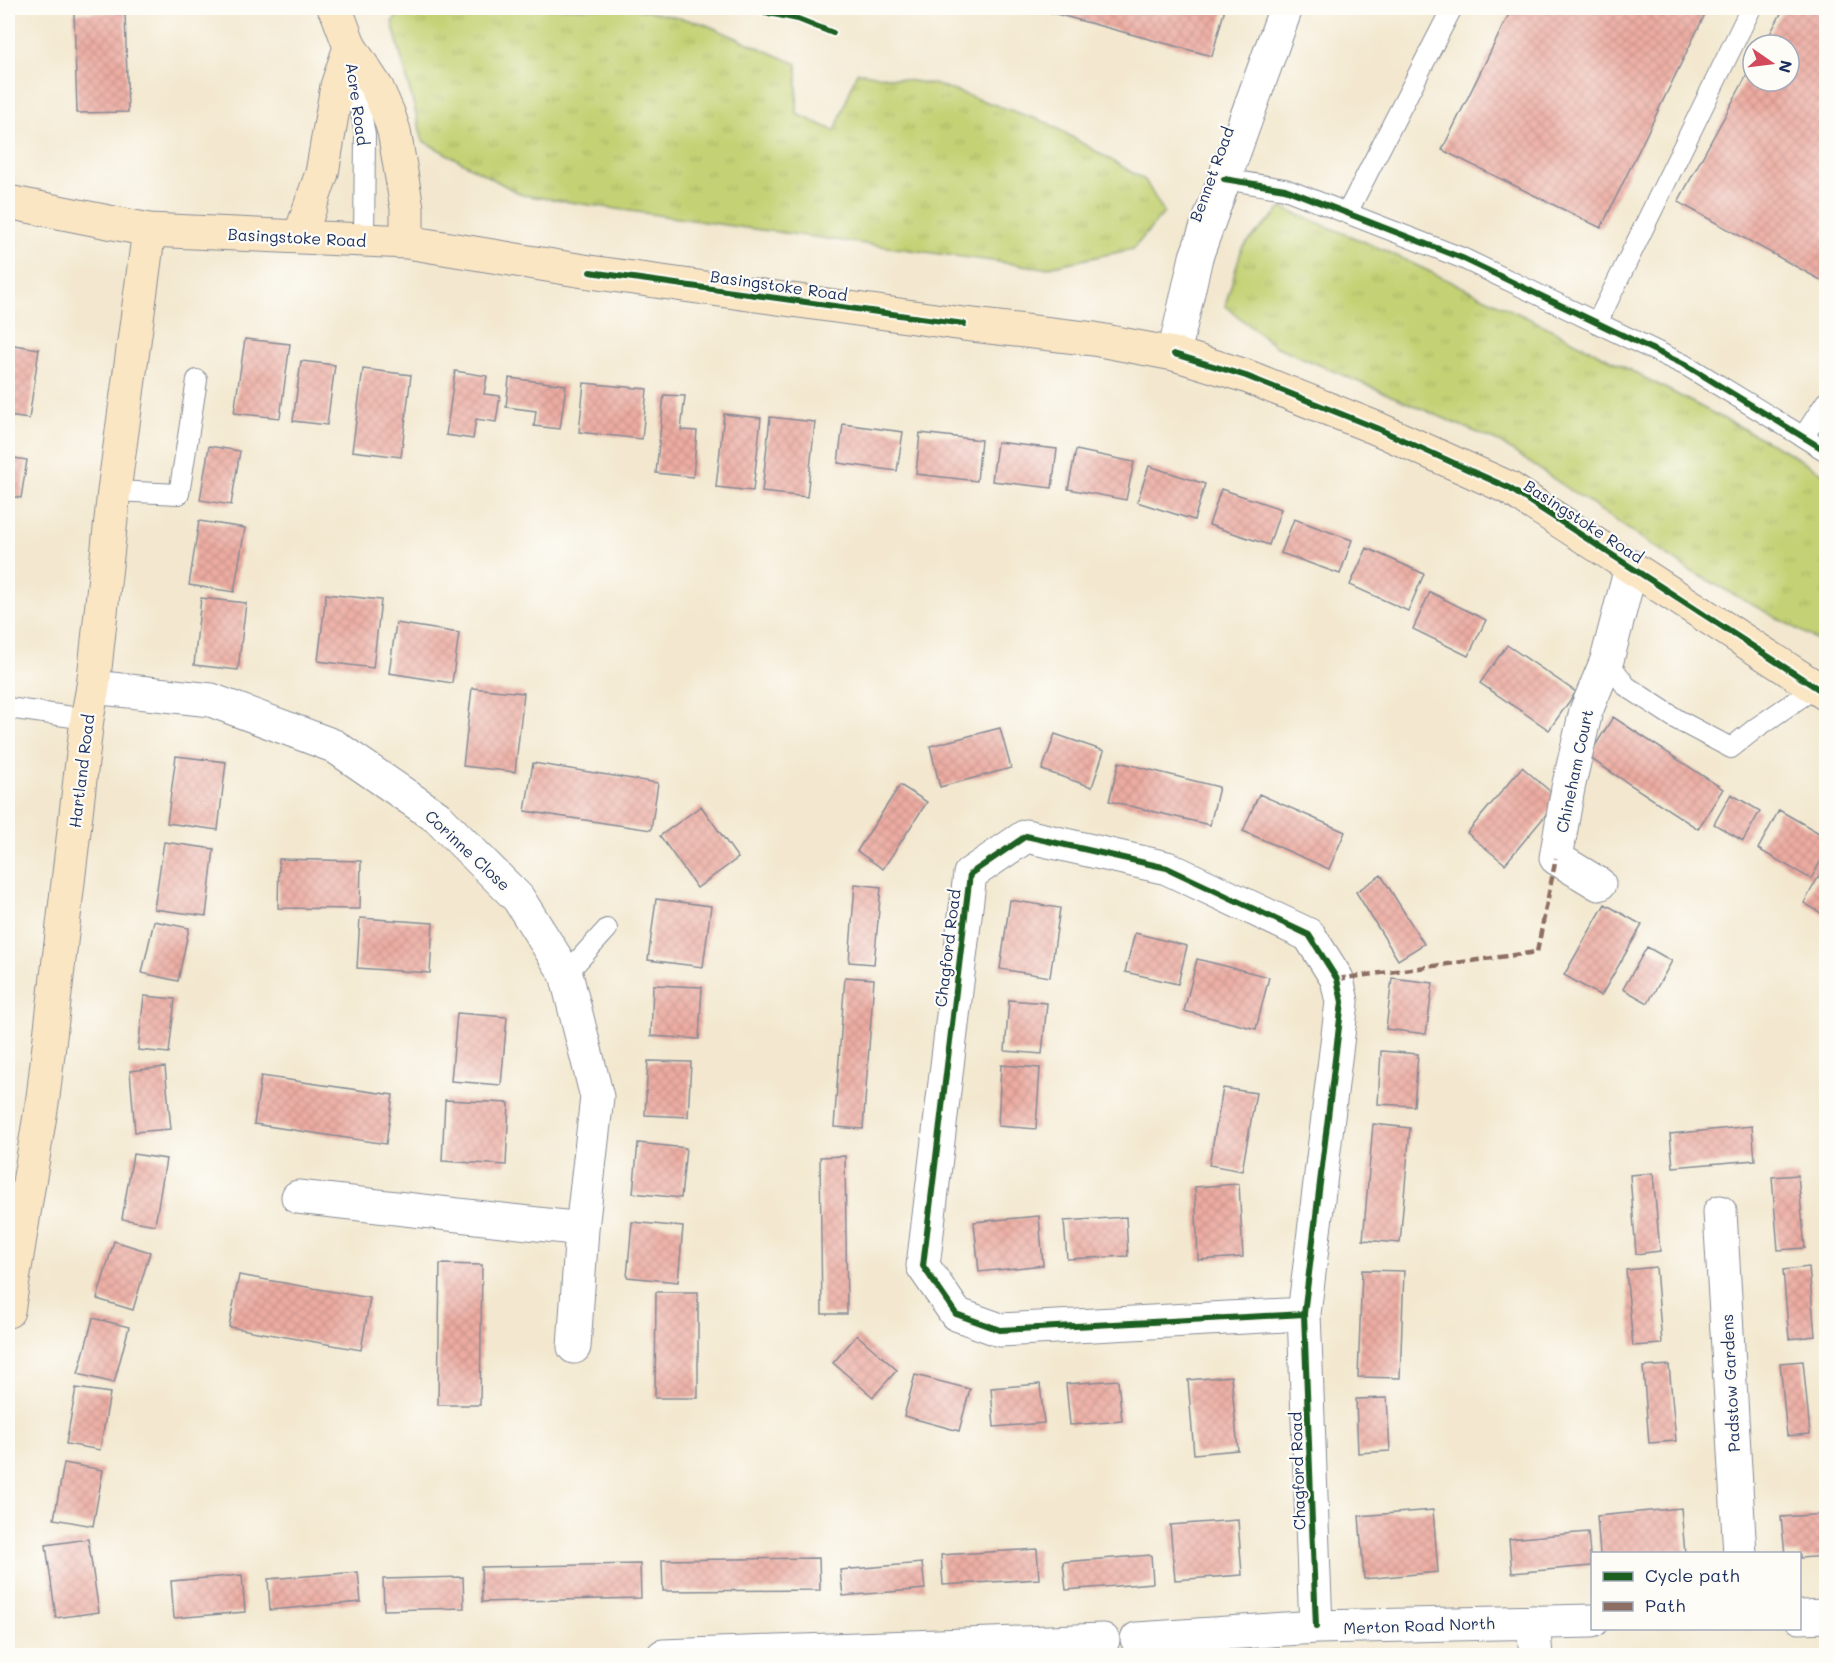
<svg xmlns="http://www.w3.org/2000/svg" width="1834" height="1663" viewBox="0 0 1834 1663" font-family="Mali,sans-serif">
  <defs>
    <pattern id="grass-tufts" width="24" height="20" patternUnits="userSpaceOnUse" patternTransform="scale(1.5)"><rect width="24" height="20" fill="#c4d274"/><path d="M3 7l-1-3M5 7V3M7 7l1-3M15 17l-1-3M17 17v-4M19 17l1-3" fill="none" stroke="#a8b567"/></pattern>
    <pattern id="building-cross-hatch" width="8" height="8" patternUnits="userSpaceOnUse" patternTransform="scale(1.5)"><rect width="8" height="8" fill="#ecaca1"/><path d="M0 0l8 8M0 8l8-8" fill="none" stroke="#ca948d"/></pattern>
  </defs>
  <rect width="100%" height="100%" fill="#fdfcf7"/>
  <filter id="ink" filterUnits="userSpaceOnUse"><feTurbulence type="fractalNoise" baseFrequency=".0167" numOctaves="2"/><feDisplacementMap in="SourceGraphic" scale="12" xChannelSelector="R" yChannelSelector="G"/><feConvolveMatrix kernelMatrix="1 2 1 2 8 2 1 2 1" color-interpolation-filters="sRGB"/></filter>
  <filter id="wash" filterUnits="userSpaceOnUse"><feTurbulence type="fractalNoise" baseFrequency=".008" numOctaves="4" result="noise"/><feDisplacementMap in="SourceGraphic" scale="24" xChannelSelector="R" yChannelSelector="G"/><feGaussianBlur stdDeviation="1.35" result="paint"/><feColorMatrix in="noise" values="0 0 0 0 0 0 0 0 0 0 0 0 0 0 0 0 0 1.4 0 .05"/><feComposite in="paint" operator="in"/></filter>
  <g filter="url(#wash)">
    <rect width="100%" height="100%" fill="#f3e8cf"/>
    <!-- grass -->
    <path fill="url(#grass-tufts)" stroke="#708069" stroke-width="1.5" d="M406,8H633L702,23L797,64V114L835,131L857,72L937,85L1048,123L1145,180L1164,213L1133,249L1044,268L739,227L522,195L423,141L392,22Z
      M1282,208L1384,250L1545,326L1784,450L1826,475V645L1689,570L1499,442L1275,346L1225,306L1242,248Z"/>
    <g id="blocks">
      <!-- building -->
      <path fill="url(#building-cross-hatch)" d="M1034,8H1225L1212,56Z
        M1512,8H1708L1601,228L1442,150Z
        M1784,8H1826V283L1678,202L1753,64V81H1789V45H1764Z
        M125,12L128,112L77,113L74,13Z
        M245,339L290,344L280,418L234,413Z
        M8,344L39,349L29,419L8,416Z
        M301,361L335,365L327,425L293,421Z
        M363,369L411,375L401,457L352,451Z
        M455,371L487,376L484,394L500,396L496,422L476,419L473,439L446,435Z
        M509,378L566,385L560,429L534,426L536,411L506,407Z
        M584,383L647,389L642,439L579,432Z
        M664,395L685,396L681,430L697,431L693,477L656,473Z
        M724,414L761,418L753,491L716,487Z
        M770,417L815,422L807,497L762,492Z
        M843,424L903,432L897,471L838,463Z
        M920,433L981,440L977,481L916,474Z
        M997,442L1057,449L1052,488L992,481Z
        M209,446L240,451L231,505L200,500Z
        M1076,450L1134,462L1126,500L1068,489Z
        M8,457L27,460L21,498L8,496Z
        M1149,466L1205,484L1194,520L1137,502Z
        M1221,489L1281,509L1269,545L1209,525Z
        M1294,519L1352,540L1340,574L1281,553Z
        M199,521L245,528L234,592L189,585Z
        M1367,548L1424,574L1408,611L1350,585Z
        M1430,592L1486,620L1468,656L1413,629Z
        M326,594L381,600L373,668L318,661Z
        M201,598L246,603L238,670L194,665Z
        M396,623L459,633L452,683L389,673Z
        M1507,645L1576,692L1549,730L1480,683Z
        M472,688L524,693L515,772L463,766Z
        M1613,717L1723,789L1698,829L1588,757Z
        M1000,728L1011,768L940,787L930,746Z
        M1055,734L1104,751L1092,787L1042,770Z
        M176,756L226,762L218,830L167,823Z
        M1119,762L1219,787L1210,825L1109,801Z
        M533,763L658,783L651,830L525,811Z
        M1522,767L1559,799L1505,864L1467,833Z
        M900,785L927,802L883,869L857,851Z
        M1259,794L1345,832L1329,869L1243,831Z
        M1731,794L1760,811L1743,841L1714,824Z
        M701,806L738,858L697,888L660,836Z
        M1779,810L1826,837V851L1811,879L1758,849Z
        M164,842L214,849L206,916L154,909Z
        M279,859L361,861L360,909L278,908Z
        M1826,863V916L1804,903Z
        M1381,875L1424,944L1398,960L1356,892Z
        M855,884L881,887L874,964L849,962Z
        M656,899L711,906L703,967L648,960Z
        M1010,900L1060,908L1050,977L1000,969Z
        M1605,904L1642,925L1601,996L1564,975Z
        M360,918L433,923L430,973L357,968Z
        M154,921L189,928L178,981L142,973Z
        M1135,933L1187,946L1178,984L1125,972Z
        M1647,947L1672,961L1648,1003L1623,989Z
        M1197,959L1269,977L1256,1029L1184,1011Z
        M845,977L874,979L863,1129L834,1127Z
        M1392,978L1433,983L1426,1034L1386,1029Z
        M653,985L702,987L699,1039L651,1036Z
        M144,996L175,999L169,1053L138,1050Z
        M1009,1000L1047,1003L1042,1054L1005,1051Z
        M457,1013L507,1017L501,1085L451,1081Z
        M1381,1051L1418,1054L1414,1106L1378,1104Z
        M648,1061L691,1062L688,1117L645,1115Z
        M1001,1065L1040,1068L1036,1129L998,1126Z
        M165,1067L171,1129L135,1132L130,1071Z
        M261,1076L393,1095L386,1144L254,1124Z
        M1223,1088L1256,1093L1242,1171L1209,1165Z
        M445,1100L509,1103L506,1165L442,1161Z
        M1373,1124L1410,1128L1400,1243L1363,1240Z
        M1752,1126L1755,1160L1673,1167L1670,1134Z
        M638,1143L686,1148L681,1198L633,1193Z
        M133,1154L166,1159L155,1225L122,1219Z
        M845,1156L847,1314H822L820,1157Z
        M1653,1173L1660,1251L1636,1254L1630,1175Z
        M1798,1175L1805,1248L1778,1250L1772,1177Z
        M1239,1184L1243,1257L1198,1260L1195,1187Z
        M1039,1216L1043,1265L979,1272L974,1222Z
        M1126,1217L1128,1256L1067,1259L1064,1221Z
        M632,1222L683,1227L678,1282L627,1277Z
        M114,1241L150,1252L133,1310L97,1299Z
        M440,1264L482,1265L480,1405H438Z
        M1656,1267L1662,1344L1633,1346L1626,1270Z
        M1809,1267L1815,1336L1789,1339L1783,1270Z
        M1362,1270L1404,1271L1400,1378L1358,1377Z
        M239,1275L370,1298L361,1350L229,1327Z
        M656,1292H698V1398H655Z
        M93,1318L129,1327L114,1383L78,1374Z
        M857,1335L897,1370L873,1397L833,1363Z
        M1803,1361L1810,1434L1787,1436L1780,1363Z
        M1669,1365L1676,1441L1649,1443L1643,1367Z
        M915,1375L970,1389L959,1431L904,1416Z
        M1231,1376L1238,1450L1194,1454L1188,1380Z
        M1118,1380L1122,1421L1070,1425L1066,1384Z
        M1040,1384L1044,1423L994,1427L991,1388Z
        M76,1388L110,1393L100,1450L66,1444Z
        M1387,1398L1390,1451L1358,1453L1356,1399Z
        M64,1463L103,1470L93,1526L54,1519Z
        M1681,1508L1685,1554H1600L1597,1516Z
        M1433,1510L1438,1572L1364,1579L1359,1516Z
        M1826,1514V1556L1800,1558V1554H1785L1781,1517Z
        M1238,1520L1242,1575L1175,1580L1170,1525Z
        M1588,1532L1591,1566L1512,1573L1509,1539Z
        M88,1539L99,1612L56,1618L46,1545Z
        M1037,1549L1039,1579L943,1585L941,1555Z
        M1151,1555L1153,1583L1066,1590L1063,1562Z
        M819,1558L820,1590L663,1591L662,1560Z
        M922,1563L925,1589L843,1596L840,1570Z
        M640,1564L641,1598L482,1602L481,1567Z
        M358,1572L361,1602L270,1610L268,1579Z
        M242,1575L245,1612L174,1618L171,1581Z
        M463,1577L464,1608L384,1610L383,1579Z"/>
    </g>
  </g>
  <g filter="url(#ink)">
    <use href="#blocks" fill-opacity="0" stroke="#878c96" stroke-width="1.5"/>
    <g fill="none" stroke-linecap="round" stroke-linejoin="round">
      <!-- lane casing -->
      <g stroke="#878c96" stroke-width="22">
        <path id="lane" d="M352,61L365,135L364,240
          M1224,179L1285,189L1462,258L1689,367L1826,451
          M1347,213L1452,8
          M1597,323L1751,8
          M1803,437L1826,402
          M114,491L179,494L197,380
          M1607,660L1626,686L1678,720L1731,748L1756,728L1816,687
          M8,708L87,719
          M566,974L607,929"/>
      </g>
      <!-- street casing -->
      <g stroke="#878c96" stroke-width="35">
        <path id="street" d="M1174,354L1196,257L1286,8
          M93,687L211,700L334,746L437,817L518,898L566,974L597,1097L582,1229L298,1197
          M1599,884L1556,858L1568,788L1586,711L1607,660L1631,568
          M1720,1212L1740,1554
          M1304,1314L1342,1002L1337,979L1309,935L1167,868L1026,836L970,874L923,1266L956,1314L1000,1330L1304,1314L1316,1627
          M574,1347L582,1229
          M1800,1617L1826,1616
          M1533,1622L1536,1656
          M1137,1639L1316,1627L1592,1621
          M663,1656L1103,1640"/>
      </g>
      <!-- secondary casing -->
      <g stroke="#878c96" stroke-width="35">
        <path id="secondary" d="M334,8L337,12L350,47L377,88L388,113L394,131L407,208V242
          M8,202L149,230L407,242L590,272L964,324L1094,339L1174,354L1246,376L1376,428L1509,488L1826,694
          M300,236L322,173L337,86L350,47
          M8,1311L43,1097L87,719L93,687L114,491L149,230"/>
      </g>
      <!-- lane -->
      <use href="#lane" stroke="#fff" stroke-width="20"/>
      <!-- street -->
      <use href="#street" stroke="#fff" stroke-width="33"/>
      <!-- secondary -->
      <use href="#secondary" stroke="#fbe6c4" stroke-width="33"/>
      <!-- quiet -->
      <path stroke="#8d6e63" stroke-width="4.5" stroke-dasharray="9 4.5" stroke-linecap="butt" d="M1337,979L1537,952L1556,858"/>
      <!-- cycleway casing -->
      <g stroke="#fdfcf7" stroke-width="10">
        <path id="cycleway" d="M744,8L798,19L833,33
          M1224,179L1285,189L1462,258L1689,367L1826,451
          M590,272L964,324
          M1174,354L1246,376L1376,428L1509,488L1826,694
          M1304,1314L1342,1002L1337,979L1309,935L1167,868L1026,836L970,874L923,1266L956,1314L1000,1330L1304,1314L1316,1627"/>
      </g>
      <!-- cycleway -->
      <use href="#cycleway" stroke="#1b5e20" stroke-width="6"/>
    </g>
  </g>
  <g text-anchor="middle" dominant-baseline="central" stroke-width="4.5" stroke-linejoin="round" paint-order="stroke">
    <!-- street labels -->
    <g font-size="16" fill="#1b2f5e" stroke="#fdfcf7">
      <text transform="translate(358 104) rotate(82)">Acre Road</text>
      <text transform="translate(1211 174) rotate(-70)">Bennet Road</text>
      <text transform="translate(297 237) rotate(3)">Basingstoke Road</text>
      <text transform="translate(779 285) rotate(8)">Basingstoke Road</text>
      <text transform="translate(1584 521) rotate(33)">Basingstoke Road</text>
      <text transform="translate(81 771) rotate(-83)">Hartland Road</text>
      <text transform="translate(1574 771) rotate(-78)">Chineham Court</text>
      <text transform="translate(468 850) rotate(43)">Corinne Close</text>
      <text transform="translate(947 948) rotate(-83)">Chagford Road</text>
      <text transform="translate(1730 1383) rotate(-93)">Padstow Gardens</text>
      <text transform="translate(1297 1471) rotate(-92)">Chagford Road</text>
      <text transform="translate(1419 1625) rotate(-2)">Merton Road North</text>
    </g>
  </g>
  <!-- margin -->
  <rect width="1834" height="1663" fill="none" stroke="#fdfcf7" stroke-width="30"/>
  <!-- legend -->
  <rect x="1591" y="1552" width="210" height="78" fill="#fdfcf7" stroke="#a3aaba" stroke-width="1.5"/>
  <rect x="1603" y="1572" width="30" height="9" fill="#1b5e20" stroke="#a3aaba" stroke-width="1.5"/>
  <text x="1645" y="1582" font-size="18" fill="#1b2f5e">Cycle path</text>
  <rect x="1603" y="1602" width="30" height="9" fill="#8d6e63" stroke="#a3aaba" stroke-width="1.5"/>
  <text x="1645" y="1612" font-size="18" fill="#1b2f5e">Path</text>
  <!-- north arrow -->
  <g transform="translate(1771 63) rotate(104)"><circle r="28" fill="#fdfcf7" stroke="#a3aaba" stroke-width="1.5"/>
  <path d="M0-4.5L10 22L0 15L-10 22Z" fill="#d1495b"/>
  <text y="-9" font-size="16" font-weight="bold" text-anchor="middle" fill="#1b2f5e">N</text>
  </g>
</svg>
